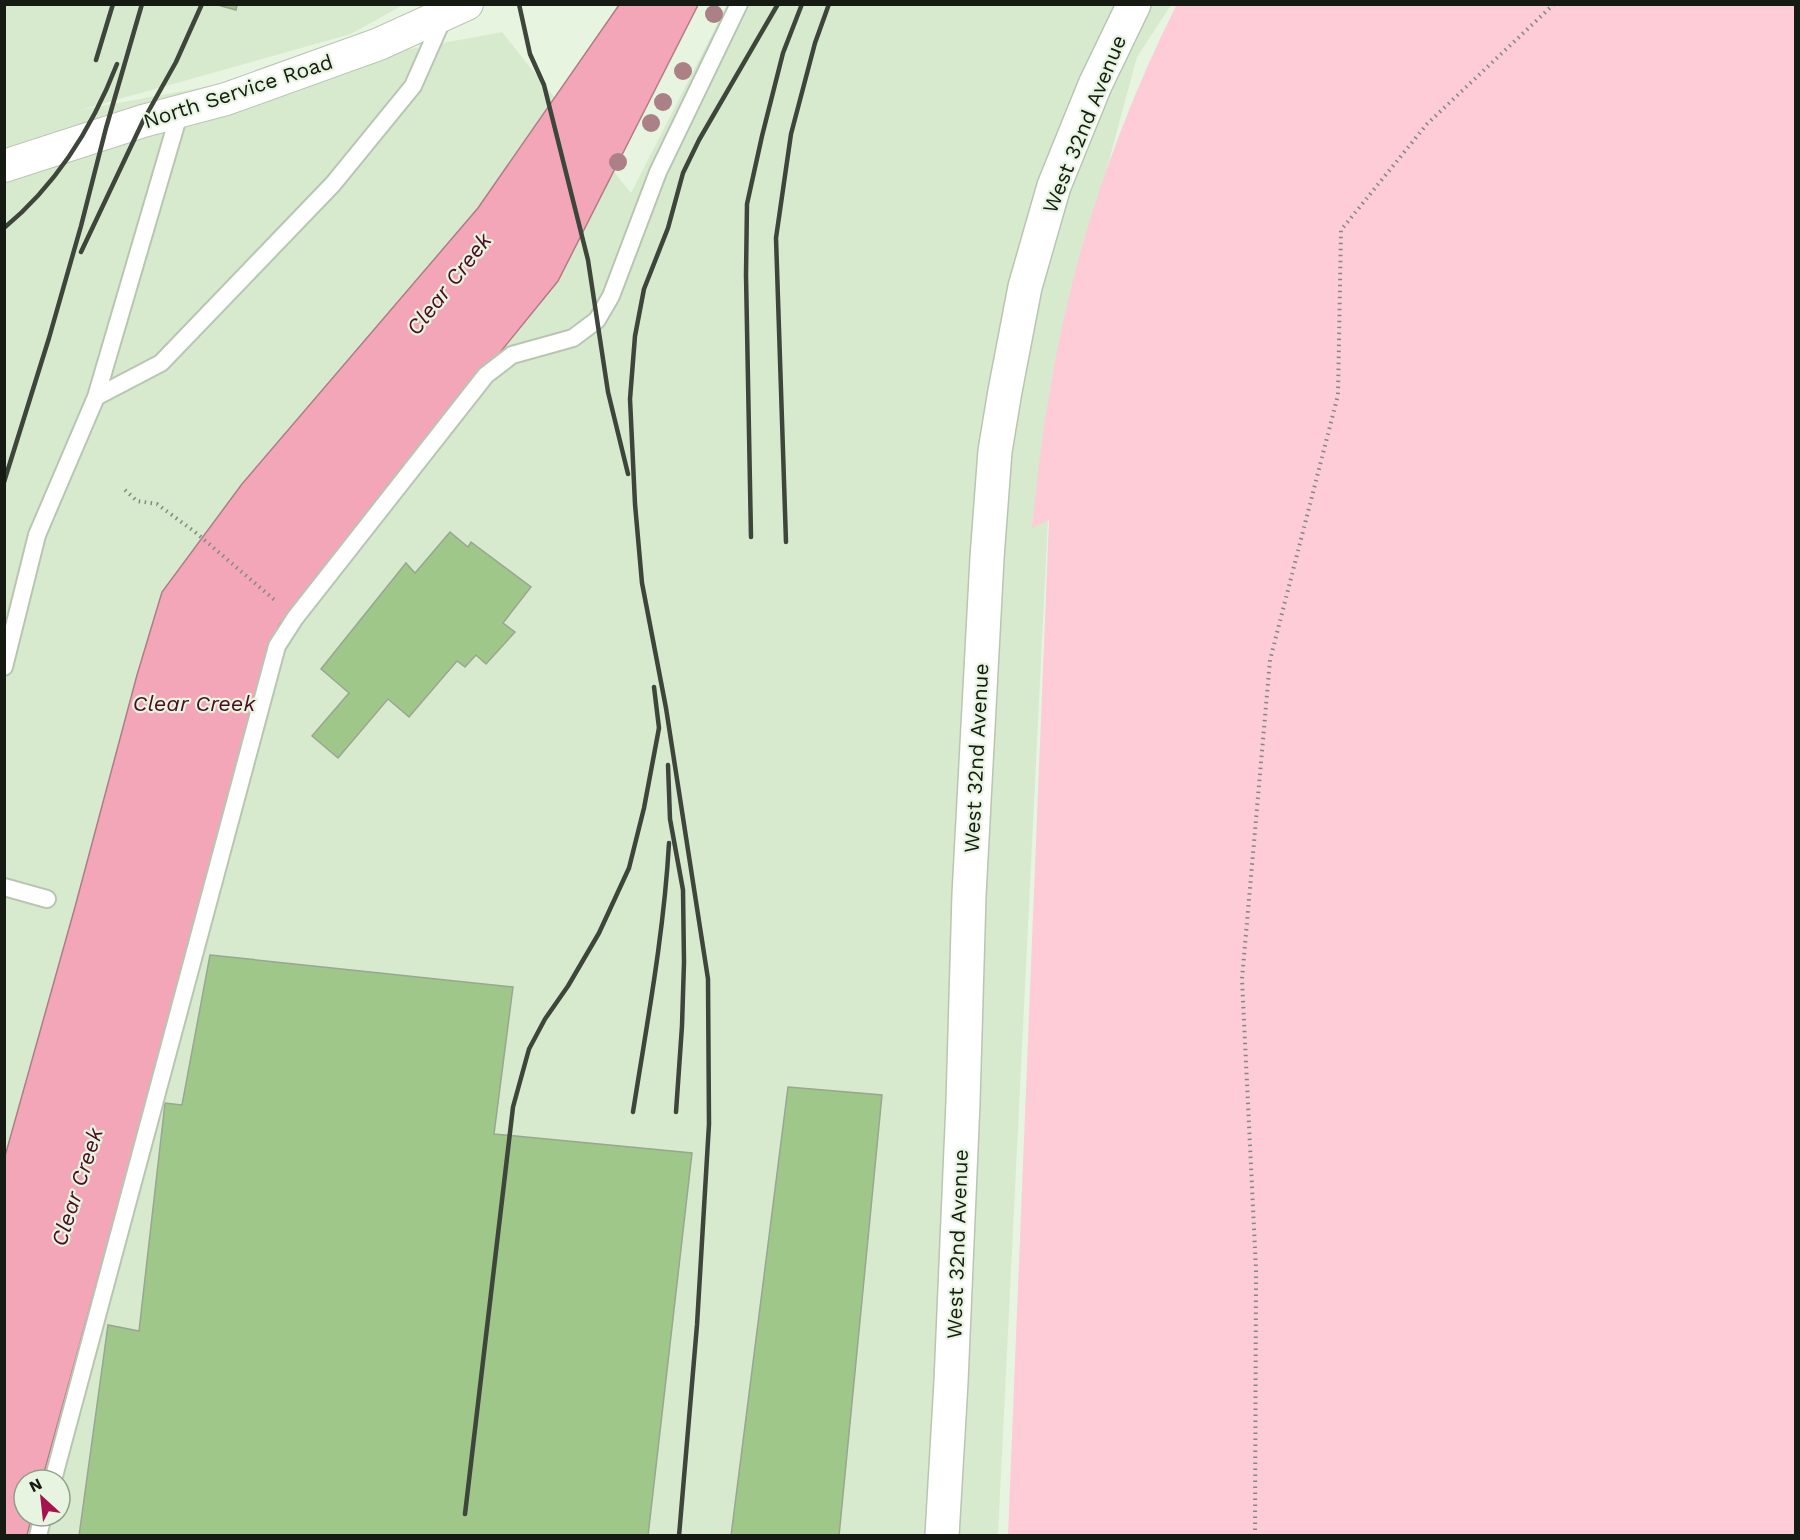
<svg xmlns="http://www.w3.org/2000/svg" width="1800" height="1540" viewBox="0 0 1800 1540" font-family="'Work Sans',sans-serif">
  <rect width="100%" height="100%" fill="#e7f5e0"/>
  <!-- built -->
  <path fill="#d7eace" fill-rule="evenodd" d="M5,5H403L351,34L80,110L502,32L631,193L727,5H1171L1137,57L1056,357L998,1535L5,1536ZM24,1480H60V1516H24Z"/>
  <!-- green -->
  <path fill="#fdccd6" d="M1177,4L1795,5V1535H1008L1049,520L1032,528C1037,480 1042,432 1051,384C1073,253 1117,123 1177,4Z"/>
  <!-- water -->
  <path fill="#f3a6b7" stroke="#b07c86" stroke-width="1.5" d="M619,5H698L558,281L279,625L42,1480H24V1516H32L27,1535L5,1536V1156L75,907L137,675L162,592L242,484L478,208Z"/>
  <!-- building -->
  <path fill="#9fc789" stroke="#99a692" stroke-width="1.5" d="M214,4H237L236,10Z
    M450,532L468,547L471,542L531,587L503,623L515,632L486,664L476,655L465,667L457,661L409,717L388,699L338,758L312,736L349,693L321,669L406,563L415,573Z
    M210,955L513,987L494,1134L692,1153L648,1536H79L108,1325L139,1331L165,1103L182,1105Z
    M788,1087L882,1095L839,1536H731Z"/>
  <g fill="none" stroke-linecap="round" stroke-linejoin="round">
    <!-- lane casing -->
    <g stroke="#b8c6b1" stroke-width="20">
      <path id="lane" d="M180,111L96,397L161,363L333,184L413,86L444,16
        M4,667L37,535L96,397
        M4,887L47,899
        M53,1480L277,646L295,618L486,375L512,355L573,338L597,320L611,296L658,172L739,4
        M38,1536L43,1516"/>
    </g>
    <!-- street casing -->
    <g stroke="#b8c6b1" stroke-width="34">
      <path id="street" d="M4,166L143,121L226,99L379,44L467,4"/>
    </g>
    <!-- secondary casing -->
    <g stroke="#b8c6b1" stroke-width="36">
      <path id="secondary" d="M942,1536L951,1382L963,1102L969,895L987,558L995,451L1005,391L1025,287L1054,186L1095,85L1134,4"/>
    </g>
    <!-- path -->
    <path stroke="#818b7c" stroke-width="4" stroke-dasharray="1.5 4.5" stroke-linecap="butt" d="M125,490L137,501L157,504L195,532L277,602
      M1255,1536L1256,1270L1242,979L1270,660L1338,395L1341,230L1427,124L1554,4"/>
    <!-- lane -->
    <use href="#lane" stroke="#fff" stroke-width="16"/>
    <!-- street -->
    <use href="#street" stroke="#fff" stroke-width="32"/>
    <!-- secondary -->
    <use href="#secondary" stroke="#fff" stroke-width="33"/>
    <!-- rail -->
    <path stroke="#3e453a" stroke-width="4.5" d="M519,4L530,54L544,85L588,260L608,392L628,474
      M96,60L113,4
      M4,228C56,185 93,126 117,64
      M81,252L143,121L176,62L202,4
      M4,482L49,338L81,226L106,128L142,4
      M751,537L746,275L747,204L762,136L783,53L802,4
      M786,542L776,238L791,134L815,43L829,4
      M668,765L670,819L683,890L684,962L682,1026L676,1112
      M633,1112C647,1023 664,933 669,843
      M465,1514L513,1107L529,1049L545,1019L568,986L599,933L629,868L644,808L659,728L654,687
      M679,1536L697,1325L709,1124L708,979L666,708L642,583L635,504L630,399L635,336L644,289L668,228L683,173L699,140L778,4"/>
  </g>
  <!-- trees -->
  <g fill="#ab8087">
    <circle cx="714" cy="14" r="9"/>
    <circle cx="683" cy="71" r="9"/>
    <circle cx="663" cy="102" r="9"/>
    <circle cx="651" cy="123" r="9"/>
    <circle cx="618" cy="162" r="9"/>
  </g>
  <g text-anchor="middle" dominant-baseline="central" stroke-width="4.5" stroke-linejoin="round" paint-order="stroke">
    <!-- street labels -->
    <g font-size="21" fill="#151a12" stroke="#e7f5e0">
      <text transform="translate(238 91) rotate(-18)">North Service Road</text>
      <text transform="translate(1084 124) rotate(-68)">West 32nd Avenue</text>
      <text transform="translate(976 758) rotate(-87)">West 32nd Avenue</text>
      <text transform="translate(957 1244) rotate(-88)">West 32nd Avenue</text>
    </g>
    <!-- water labels -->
    <g font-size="22" font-style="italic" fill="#4d0a23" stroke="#e7f5e0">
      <text transform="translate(449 284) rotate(-52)">Clear Creek</text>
      <text x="194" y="703">Clear Creek</text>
      <text transform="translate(77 1187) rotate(-72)">Clear Creek</text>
    </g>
  </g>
  <!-- border -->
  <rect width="1800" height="1540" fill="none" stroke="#151a12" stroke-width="12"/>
  <!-- north arrow -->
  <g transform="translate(42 1498) rotate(333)"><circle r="28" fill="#e7f5e0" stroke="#939d8e" stroke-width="1.5"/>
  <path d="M0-4.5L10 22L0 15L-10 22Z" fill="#a6124e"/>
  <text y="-9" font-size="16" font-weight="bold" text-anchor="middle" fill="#151a12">N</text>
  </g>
</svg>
